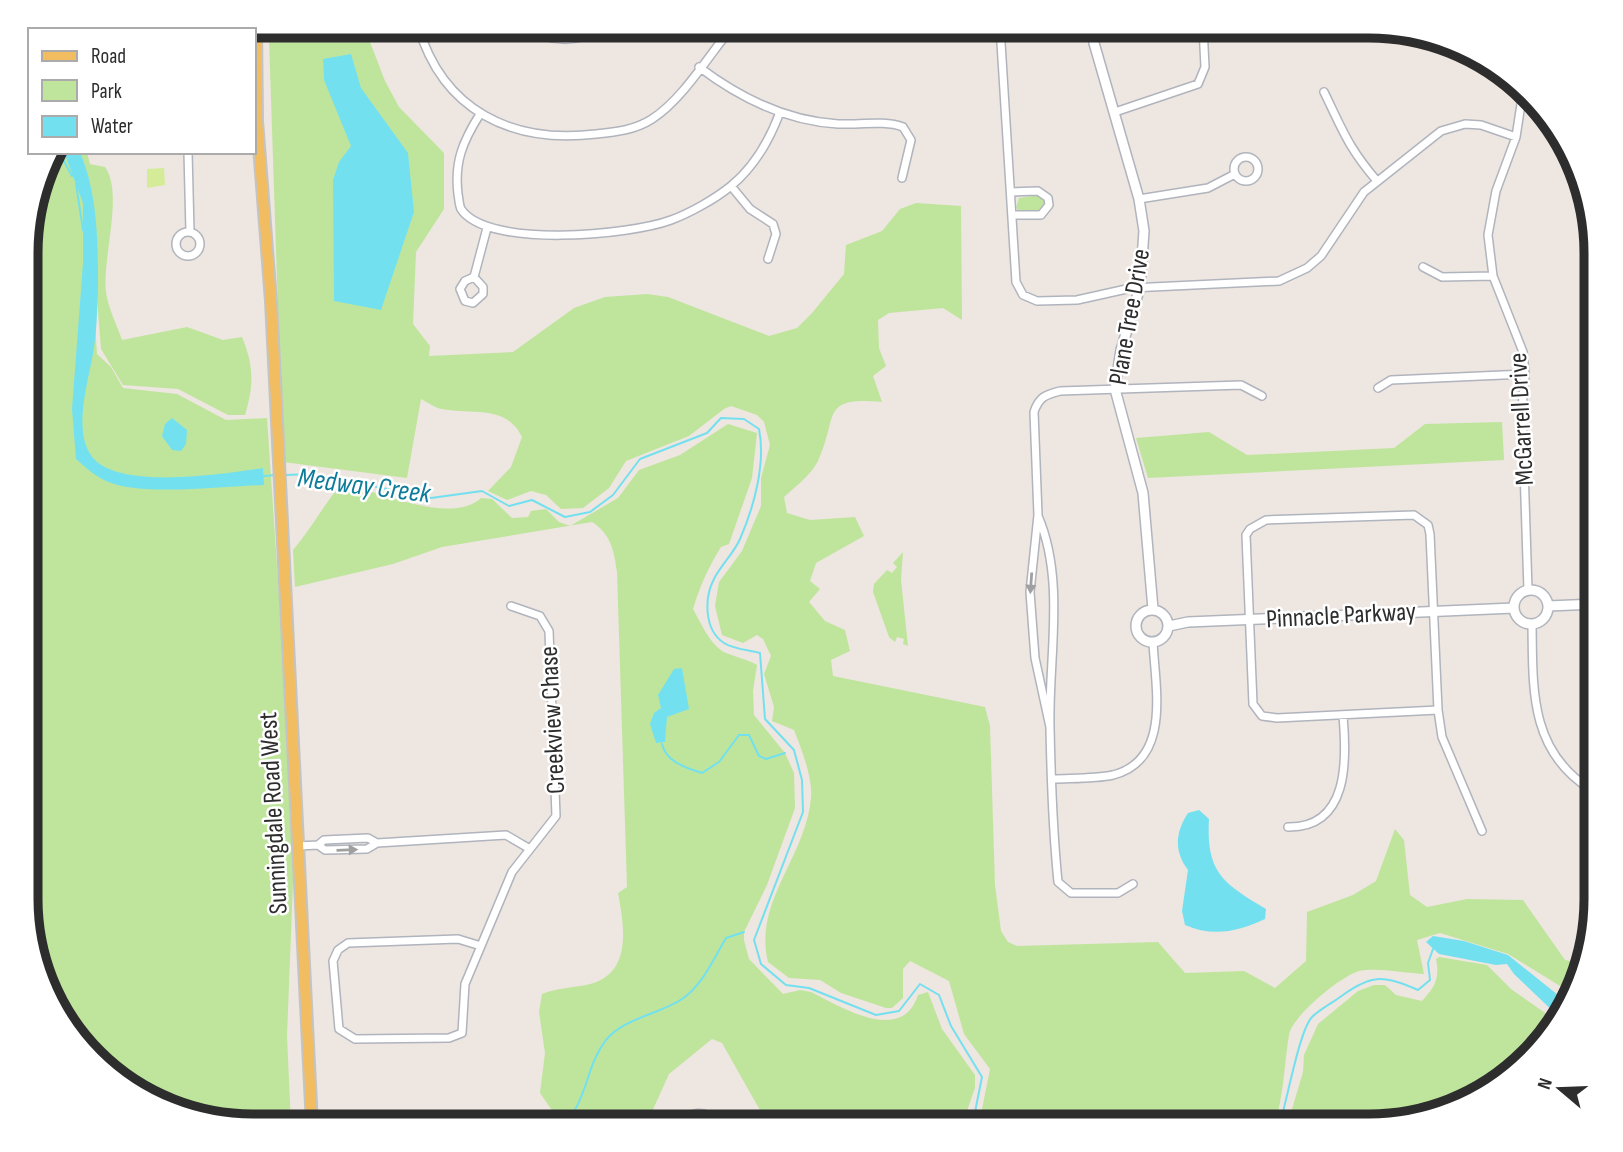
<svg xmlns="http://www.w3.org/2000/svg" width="1623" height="1152" viewBox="0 0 1623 1152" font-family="'Sofia Sans Condensed',sans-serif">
  <rect width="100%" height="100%" fill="#eee6e0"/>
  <!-- green -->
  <path fill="#bfe59c" d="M365,29L385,81L399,107L444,153V209L416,252L413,324L430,346L429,356L513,352L574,308L605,297L647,294L668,297L769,336L797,328L812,313L844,274L846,245L882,231L900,209L916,203L961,206L962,320L943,308L889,313L878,320L879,348L886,366L873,376L882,402C819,396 839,416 818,461C810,476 796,486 784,497L787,513L810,520L855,517L864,536L816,563L810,581L820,589L809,602L825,621L845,630L850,651L831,660L833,676L985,707L990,726L995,885L1001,931L1008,942L1017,946L1158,942L1185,973L1244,971L1275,988L1306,961L1307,912L1353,895L1376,881L1395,829L1404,840L1410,895L1427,907L1467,899L1523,900L1565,960L1586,964L1573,994L1508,954L1440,933L1417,940L1424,974C1408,973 1373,967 1359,971C1341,976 1292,1016 1289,1035C1284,1065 1284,1096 1274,1126H973L981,1114L990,1069L964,1034L949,981L910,961L903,969V998L892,1008H886L841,993L820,980L789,978L768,962C753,902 806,857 811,798C813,778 801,748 794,730L772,721L774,707L764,674L771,656L763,639L757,635L743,643L722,635L715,606L719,582L742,551L761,506V478L770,445L764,422L757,415L731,406L724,409L689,436L626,461L609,488L583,508L561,509L546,495L531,491L507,500L488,491L511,467L522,437C506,404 472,415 442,409C435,408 427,402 421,399L407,478L283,462L269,38Z
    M52,152H70L86,186L97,354L111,367L123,388L177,394L226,420L267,418L295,831L287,1036L291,1125C188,1125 119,1101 58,1013C46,996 36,950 28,928V223Z
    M74,152H87L90,164L105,167C124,193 102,258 106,292C108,308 117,325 122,340L187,327L223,340L242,337C254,366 254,385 245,415H228L178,389L123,385L101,349L88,186Z
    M1039,195L1046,203L1042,210L1021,212L1016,208L1019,198Z
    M1502,422L1504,460L1148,478L1136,438L1209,432L1247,455L1394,448L1425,424Z
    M728,424L757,433L752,478L729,544L721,547C708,568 700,586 693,609C701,623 708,641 722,651C728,655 747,659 757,665L753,691L754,715L785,753L794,773L795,808L767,885L744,932V940L749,959L783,994L800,990L811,992C841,1007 902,1045 918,995L928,992L942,1029L975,1075V1088L967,1111L958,1120L945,1115L931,1118L925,1126H779L761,1112L722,1043L712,1039L669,1074L646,1125H562L540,1093L545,1053L539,1012L542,994C557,988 571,988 586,985C632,976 625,929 618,893L627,887L617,572C614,551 611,534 592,522L442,547L393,564L295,587L293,550C311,529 323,506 341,484C378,490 450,526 481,498L492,499L512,518L528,517L531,511L546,509L559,522L570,526L618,498L639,470L680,455Z
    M903,552L901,580L908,646L903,644L904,639L897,637L895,642L889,637L873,592L874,584L887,570L892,573L897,567L893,563Z
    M1439,957L1487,965L1511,989L1558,1022L1550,1037L1470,1102L1370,1126H1287L1303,1072L1304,1055L1318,1024L1358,991L1374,985H1385L1396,995L1422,1001C1435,987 1440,978 1436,959Z"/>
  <!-- pitch -->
  <path fill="#d4ec98" d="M164,168L165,185L147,188V169Z"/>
  <!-- water -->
  <path fill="#73e0f0" d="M351,54L361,88L408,153L414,212L381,310L334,301L333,180L339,162L351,146L324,80L323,59Z
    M64,152H80C98,195 98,243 98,289C97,308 97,329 94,347C90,378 69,436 96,461C127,489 224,474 263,468L264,485C224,486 141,497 106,481C95,476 85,467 76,459L72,409L83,263V203Z
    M172,418L187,430L186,444L181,451L172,450L162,436L165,424Z
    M682,668L689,709L667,717L665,742L656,743L650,724L654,713L661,708L658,695L674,669Z
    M1199,810L1209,819C1206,872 1222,883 1266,909L1265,919C1238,932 1212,937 1185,925L1182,911L1188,870C1174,851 1175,833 1188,813Z
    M1433,936L1464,941L1508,955L1568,1003L1560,1018L1514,974L1507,964L1496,965L1439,954L1426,942Z"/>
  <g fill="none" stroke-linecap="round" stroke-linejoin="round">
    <!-- stream -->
    <path stroke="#73e0f0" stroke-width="2" d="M59,152L72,176
      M76,184L83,230
      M285,475L313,474L431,498L482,491L509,506L532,500L565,517L590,512L613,495L640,459L707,433L721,418L744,419L759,429C766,463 754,507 740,539C734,553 721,565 714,579C704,598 704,630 724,643C733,649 749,650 760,653L765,719L794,750L802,780L803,812L754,940L761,964L786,985L809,988L876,1015L899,1011L920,984L939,995L951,1026L982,1077L975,1112L965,1126
      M264,476L276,475
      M662,744C666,762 686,768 702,773L719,762L739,735H749L759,756L766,759L785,753
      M563,1125C588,1101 585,1067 606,1040C624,1018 660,1014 682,999C702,986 714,958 726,938L744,932
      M1279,1126C1287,1102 1299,1031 1312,1017C1320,1009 1334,1002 1343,995C1372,974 1385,975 1418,990L1430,980L1428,963L1433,949"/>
    <!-- minor casing -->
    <g stroke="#b0b4bd" stroke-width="10">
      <path id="minor" d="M418,26C443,111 512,144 596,134C616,132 635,130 652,119C683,99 709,55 733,26
        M520,26C551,43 577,44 608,26
        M1000,27L1016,282L1023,295L1037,301L1077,300L1131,288L1279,281L1307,268L1321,256L1364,192L1441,131L1465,124L1481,125L1516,137
        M1418,35V34
        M699,67C740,98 786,121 838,124C858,125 885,120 903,127L911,140L902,178
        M1523,91L1516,137L1496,191L1488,235L1493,276L1523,352L1525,374L1522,408L1528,590
        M1324,92C1343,131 1348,147 1377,181
        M1115,112L1198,84L1205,67L1203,27
        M480,114C463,141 454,162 458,194C459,199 459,205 461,209C487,249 631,235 671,220C690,213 715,199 731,186C754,167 770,139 780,112
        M188,152L190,232
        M1234 169a12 12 0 1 1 24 0a12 12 0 1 1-24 0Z
        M731,186L750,209L773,224L776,234L768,259
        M1011,192L1038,191L1048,198L1049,205L1041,215H1013
        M1139,199L1208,188L1235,174
        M176 244a12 12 0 1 1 24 0a12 12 0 1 1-24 0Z
        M1423,267L1442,277L1493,276
        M474,277L483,287V294L473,303L465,301L460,289L465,281L474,277L487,228
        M1378,388L1391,380L1525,374
        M1414,515L1428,525L1430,534L1438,710L1277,718L1262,716L1253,704L1246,535L1250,529L1266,520Z
        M1038,516C1066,581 1048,660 1050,728C1051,779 1053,832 1058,882L1071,893H1118L1133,884
        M1532,624C1533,688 1529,750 1590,789
        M1438,710L1442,737L1482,831
        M1050,727L1035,658L1030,592L1038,515L1034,412C1039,397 1045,395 1060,391L1241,385L1262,396
        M1053,779C1072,778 1094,779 1113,775C1172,760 1155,686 1153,642
        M1288,827C1349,828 1347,760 1343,716
        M318,845L325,850L367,849L377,843L506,835L530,849
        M298,846L318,845L324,840L368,838L377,843
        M481,946L458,939L348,943L338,950L333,961L339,1029L355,1039L449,1038L462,1033L465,984L512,872L556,816L549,631L540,616L511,606
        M685,1125C688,1115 694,1112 704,1114L712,1125"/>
    </g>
    <!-- tertiary casing -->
    <g stroke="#b0b4bd" stroke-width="12">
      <path id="tertiary" d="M843,26L896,27
        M1093,27L1094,43L1139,199L1144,231L1140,287L1121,350L1115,389L1143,493L1153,609
        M1514 607a17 17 0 1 1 34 0a17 17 0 1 1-34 0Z
        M1548,606L1596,604
        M1136 626a16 16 0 1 1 32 0a16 16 0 1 1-32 0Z
        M1169,626L1188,622L1514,608"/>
    </g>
    <!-- primary casing -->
    <g stroke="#c4c4c4" stroke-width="14">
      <path id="primary" d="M256,26L257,121L271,301L312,1125"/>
    </g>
    <!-- minor -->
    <use href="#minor" stroke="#fff" stroke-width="7"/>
    <!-- tertiary -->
    <use href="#tertiary" stroke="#fff" stroke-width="9"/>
    <!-- primary -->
    <use href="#primary" stroke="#f2bc61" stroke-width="10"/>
  </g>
  <!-- one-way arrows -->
  <defs><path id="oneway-solid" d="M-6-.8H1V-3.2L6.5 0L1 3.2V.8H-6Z" transform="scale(1.75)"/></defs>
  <g fill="#a0a0a0">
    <use href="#oneway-solid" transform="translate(1031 583) rotate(94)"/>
    <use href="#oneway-solid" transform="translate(347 850) rotate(-2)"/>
  </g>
  <g text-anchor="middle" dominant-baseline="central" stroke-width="5" stroke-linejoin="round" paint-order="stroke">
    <!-- street labels -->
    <g font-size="26" fill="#2d2d2d" stroke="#fff">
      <text transform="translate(1130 317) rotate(-80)">Plane Tree Drive</text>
      <text transform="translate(1522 419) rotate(-93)">McGarrell Drive</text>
      <text transform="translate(1341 616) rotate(-3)">Pinnacle Parkway</text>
      <text transform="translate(553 720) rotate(-93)">Creekview Chase</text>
      <text transform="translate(274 813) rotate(-93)">Sunningdale Road West</text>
    </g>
    <!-- water labels -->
    <g font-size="28" font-style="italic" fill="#0d7c9a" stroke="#fff">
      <text transform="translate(364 486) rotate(7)">Medway Creek</text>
    </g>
  </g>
  <!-- crop -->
  <path d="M0 0H1623V1152H0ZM253 38H1369A215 215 0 0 1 1584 253V899A215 215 0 0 1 1369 1114H253A215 215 0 0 1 38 899V253A215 215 0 0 1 253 38Z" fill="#fff" fill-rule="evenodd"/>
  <path fill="none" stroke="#2d2d2d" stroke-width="9" d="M253 38H1369A215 215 0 0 1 1584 253V899A215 215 0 0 1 1369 1114H253A215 215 0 0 1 38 899V253A215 215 0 0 1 253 38Z"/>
  <!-- legend -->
  <rect x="28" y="28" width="228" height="126" fill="#ffffff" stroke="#ababab" stroke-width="2"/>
  <rect x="42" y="51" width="35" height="10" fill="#f2bc61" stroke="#ababab" stroke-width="2"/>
  <text x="91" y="63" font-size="21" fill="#2d2d2d">Road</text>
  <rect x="42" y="80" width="35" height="21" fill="#bfe59c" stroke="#ababab" stroke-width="2"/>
  <text x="91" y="98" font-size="21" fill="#2d2d2d">Park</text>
  <rect x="42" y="116" width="35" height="21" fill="#73e0f0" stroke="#ababab" stroke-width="2"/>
  <text x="91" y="133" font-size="21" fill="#2d2d2d">Water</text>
  <!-- north arrow -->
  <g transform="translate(1560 1089) rotate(289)" stroke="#ffffff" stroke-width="5" paint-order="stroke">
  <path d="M0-5L12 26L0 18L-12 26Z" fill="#2d2d2d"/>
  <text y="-10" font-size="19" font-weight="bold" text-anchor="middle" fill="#2d2d2d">N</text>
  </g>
</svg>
